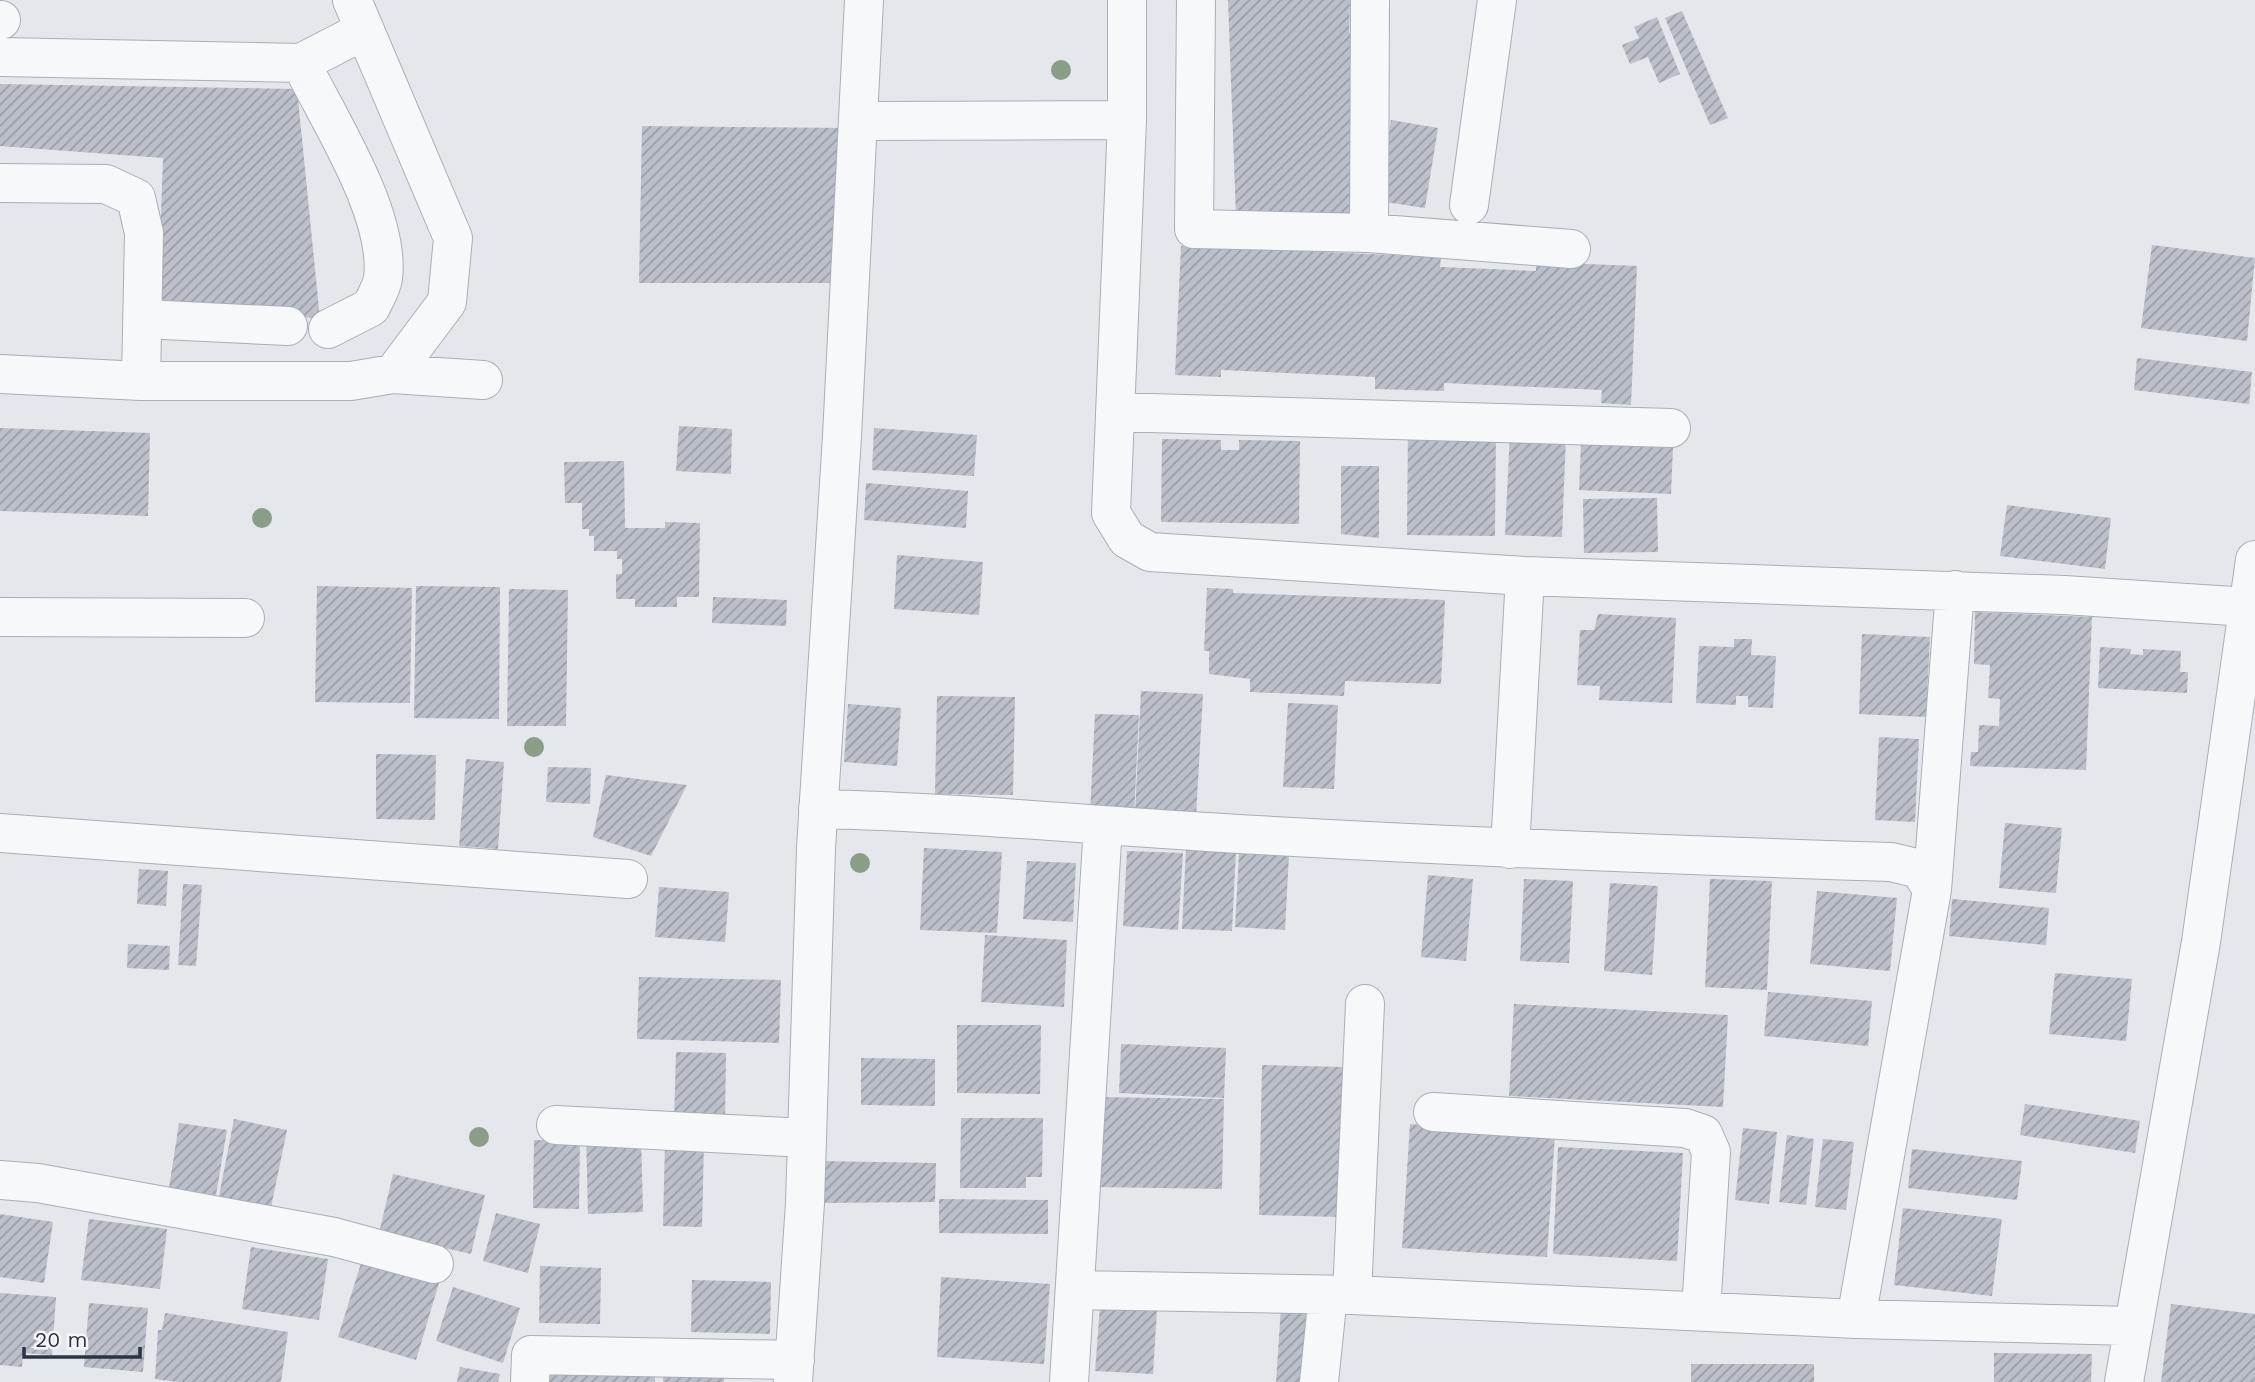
<svg xmlns="http://www.w3.org/2000/svg" width="2255" height="1382" viewBox="0 0 2255 1382" font-family="'Work Sans',sans-serif">
  <defs>
    <pattern id="building-hatch" width="6" height="6" patternUnits="userSpaceOnUse" patternTransform="scale(1.75)"><rect width="6" height="6" fill="#bbc0ca"/><path d="M-1 1l2-2M0 6l6-6M5 7l2-2" fill="none" stroke="#989da6"/></pattern>
  </defs>
  <rect width="100%" height="100%" fill="#e4e7ec"/>
  <!-- building -->
  <path fill="url(#building-hatch)" d="M1228,0H1350L1349,33L1357,32L1356,213L1236,217Z
    M1682,11L1728,118L1710,125L1665,18Z
    M1657,17L1680,74L1659,83L1648,57L1630,64L1622,45L1639,38L1634,27Z
    M0,84L297,89L320,319L158,299L163,158L0,146Z
    M1391,120L1438,128L1425,208L1378,201Z
    M642,126L849,128L844,283H639Z
    M2152,245L2255,258L2247,341L2141,328Z
    M1181,246L1441,257L1440,267L1536,271V262L1637,266L1631,405L1601,403L1602,390L1444,383V391L1375,389V377L1221,370V377L1175,375Z
    M2137,358L2252,372L2249,404L2134,390Z
    M679,426L732,429L731,474L676,471Z
    M1408,427L1496,428L1495,536L1407,535Z
    M0,428L150,433L148,516L0,511Z
    M874,428L977,435L974,476L872,470Z
    M1510,432L1566,435L1562,537L1505,535Z
    M1162,439L1221,440V450H1239V440L1300,441L1299,524L1161,522Z
    M1581,444L1673,448L1671,494L1579,490Z
    M624,461L625,528H665V522L700,523L699,597H677V607H635V599H616V574H622V559H617V551H594V536H589V529H582V503H565L564,462Z
    M1341,466H1379V538L1341,534Z
    M866,483L968,491L966,528L864,520Z
    M1657,498L1658,552L1584,553L1583,499Z
    M2007,505L2111,518L2105,569L2000,556Z
    M897,555L983,562L979,615L894,609Z
    M317,586L412,588L410,703L315,702Z
    M416,586L500,587L499,719L414,718Z
    M1207,588L1233,589V593L1445,600L1441,684L1345,681L1344,696L1250,692V679L1209,674V651H1204Z
    M509,589L568,590L566,726H507Z
    M713,597L787,600L786,626L712,623Z
    M1975,612L2092,617L2086,770L1970,766L1971,752H1978L1979,725L1999,726L2000,699L1988,698L1990,665L1974,664Z
    M1598,614L1676,618L1672,703L1599,700L1600,686L1577,685L1580,630H1594Z
    M1862,634L1930,637L1926,717L1859,714Z
    M1734,639H1752L1751,655L1776,656L1773,708L1748,707V696H1736V705L1696,703L1699,646L1734,647Z
    M2100,647L2131,649L2130,654L2143,655V649L2181,651L2180,672H2188L2187,693L2098,688Z
    M1141,691L1203,694L1196,816L1135,813Z
    M937,696L1015,697L1013,795L935,794Z
    M1288,703L1338,705L1334,789L1283,787Z
    M848,704L901,708L897,766L844,762Z
    M1095,714L1139,715L1134,816L1090,814Z
    M1879,737L1919,739L1915,822L1875,820Z
    M376,754L436,755L435,820L376,819Z
    M466,759L504,762L498,849L459,846Z
    M548,767L591,768L590,804L546,802Z
    M606,775L687,785L651,856L593,837Z
    M2005,823L2062,828L2056,893L1999,888Z
    M924,848L1002,852L997,933L920,930Z
    M1186,849L1236,852L1232,931L1182,929Z
    M1127,851L1183,853L1178,930L1123,926Z
    M1239,852L1289,855L1285,930L1235,927Z
    M1027,861L1076,863L1073,922L1023,919Z
    M139,869L168,871L166,906L137,904Z
    M1428,875L1473,879L1466,961L1421,957Z
    M1524,879L1573,881L1569,963L1520,961Z
    M1710,879L1772,881L1767,990L1705,987Z
    M1610,883L1658,886L1652,975L1604,971Z
    M183,884L202,885L196,966L178,965Z
    M659,887L729,892L725,942L655,937Z
    M1817,891L1897,898L1890,971L1810,964Z
    M1952,899L2049,908L2046,945L1949,936Z
    M985,935L1067,940L1064,1007L981,1002Z
    M128,944L170,946L169,970L127,968Z
    M2055,973L2132,979L2126,1041L2049,1034Z
    M639,977L781,980L779,1043L637,1039Z
    M1768,992L1872,1001L1868,1046L1764,1036Z
    M1514,1004L1728,1015L1723,1107L1509,1096Z
    M957,1025H1041L1040,1094L957,1093Z
    M1121,1044L1226,1048L1224,1098L1119,1093Z
    M676,1052L726,1053L725,1123L674,1121Z
    M861,1058L935,1059V1106L861,1105Z
    M1262,1065L1345,1067L1341,1217L1259,1215Z
    M1097,1097L1224,1099L1222,1189L1095,1187Z
    M2025,1104L2140,1121L2135,1153L2020,1135Z
    M961,1118H1043L1042,1177H1026V1188H960Z
    M234,1119L287,1130L271,1207L219,1196Z
    M179,1123L227,1130L216,1195L169,1188Z
    M1410,1124L1555,1134L1547,1257L1402,1248Z
    M1743,1128L1777,1132L1769,1204L1735,1200Z
    M641,1133L643,1212L588,1214L586,1134Z
    M1787,1135L1814,1139L1806,1205L1779,1202Z
    M1823,1139L1854,1142L1846,1210L1815,1207Z
    M534,1140L580,1141L579,1209L533,1208Z
    M665,1142L704,1143L702,1227L663,1226Z
    M1558,1147L1683,1153L1677,1261L1553,1254Z
    M1912,1149L2022,1161L2017,1200L1908,1188Z
    M818,1161L936,1163L935,1202L818,1203Z
    M393,1174L485,1195L471,1254L379,1233Z
    M939,1199L1048,1200V1234L939,1233Z
    M1903,1208L2002,1219L1992,1296L1894,1285Z
    M496,1213L540,1224L528,1273L483,1261Z
    M0,1214L53,1222L44,1283L0,1277Z
    M89,1219L167,1229L160,1289L81,1280Z
    M251,1247L328,1259L319,1320L242,1309Z
    M362,1260L439,1283L416,1360L338,1337Z
    M540,1266L601,1268L600,1324L539,1323Z
    M941,1277L1050,1284L1044,1364L937,1357Z
    M692,1280L771,1282L770,1334L691,1332Z
    M453,1287L520,1308L503,1363L436,1341Z
    M0,1293L56,1297L52,1355L23,1353L22,1367L0,1365Z
    M89,1303L148,1308L143,1372L84,1367Z
    M2171,1304L2255,1314V1382H2161Z
    M1100,1306L1157,1310L1153,1374L1095,1371Z
    M1281,1307L1318,1310L1314,1382H1276Z
    M165,1313L288,1332L281,1382H177L155,1379L158,1330H162Z
    M1994,1353L2092,1354L2091,1382H1994Z
    M1691,1364H1814V1382H1691Z
    M460,1367L500,1374L498,1382H457Z
    M549,1367L655,1369V1382H549Z
    M663,1372L724,1373V1382H663Z"/>
  <g fill="none" stroke-linecap="round" stroke-linejoin="round">
    <!-- minor casing -->
    <g stroke="#a9aeb7" stroke-width="40">
      <path id="minor" d="M352,0L453,238L447,302L393,374
        M1127,0V120L1111,513L1127,539L1150,552L1525,576L2064,595L2248,607
        M1196,0L1194,229L1369,233L1571,249
        M0,20H1
        M0,57L301,63L365,30
        M301,63C329,120 391,215 383,278C382,287 375,298 371,307L328,329
        M860,121L1127,120
        M0,183L106,184L136,198L144,233L141,381
        M1469,205L1497,0
        M1369,233L1370,0
        M143,319L288,326
        M0,374L141,381H351L393,374L483,380
        M1115,412L1671,428
        M0,617L245,618
        M818,809C954,812 1088,825 1223,833C1445,846 1668,855 1891,862L1920,869L1932,890L1856,1319
        M0,833L628,879
        M1510,849L1525,576
        M1932,890L1955,590
        M1433,1112L1685,1128L1703,1134L1711,1152L1701,1311
        M556,1125L807,1138
        M0,1180L38,1183L334,1237L434,1264
        M1075,1290L1352,1295L1856,1319L2132,1326
        M1352,1295L1365,1004
        M530,1382L531,1355L795,1360
        M793,1382L805,1203L816,848L842,436L864,0
        M1069,1382L1103,825
        M1319,1382L1328,1295
        M2124,1382L2201,942L2255,560"/>
    </g>
    <!-- minor -->
    <use href="#minor" stroke="#f7f8fa" stroke-width="38"/>
  </g>
  <!-- trees -->
  <g fill="#899d89">
    <circle cx="1061" cy="70" r="10"/>
    <circle cx="262" cy="518" r="10"/>
    <circle cx="534" cy="747" r="10"/>
    <circle cx="860" cy="863" r="10"/>
    <circle cx="479" cy="1137" r="10"/>
  </g>
  <!-- scale -->
  <path d="M24 1347v10h116v-10" fill="none" stroke="#2b3445" stroke-width="3.5"/>
  <text x="35" y="1347" font-size="21" fill="#2b3445" stroke="#f4f6f9" stroke-width="5" paint-order="stroke">20 m</text>
</svg>
